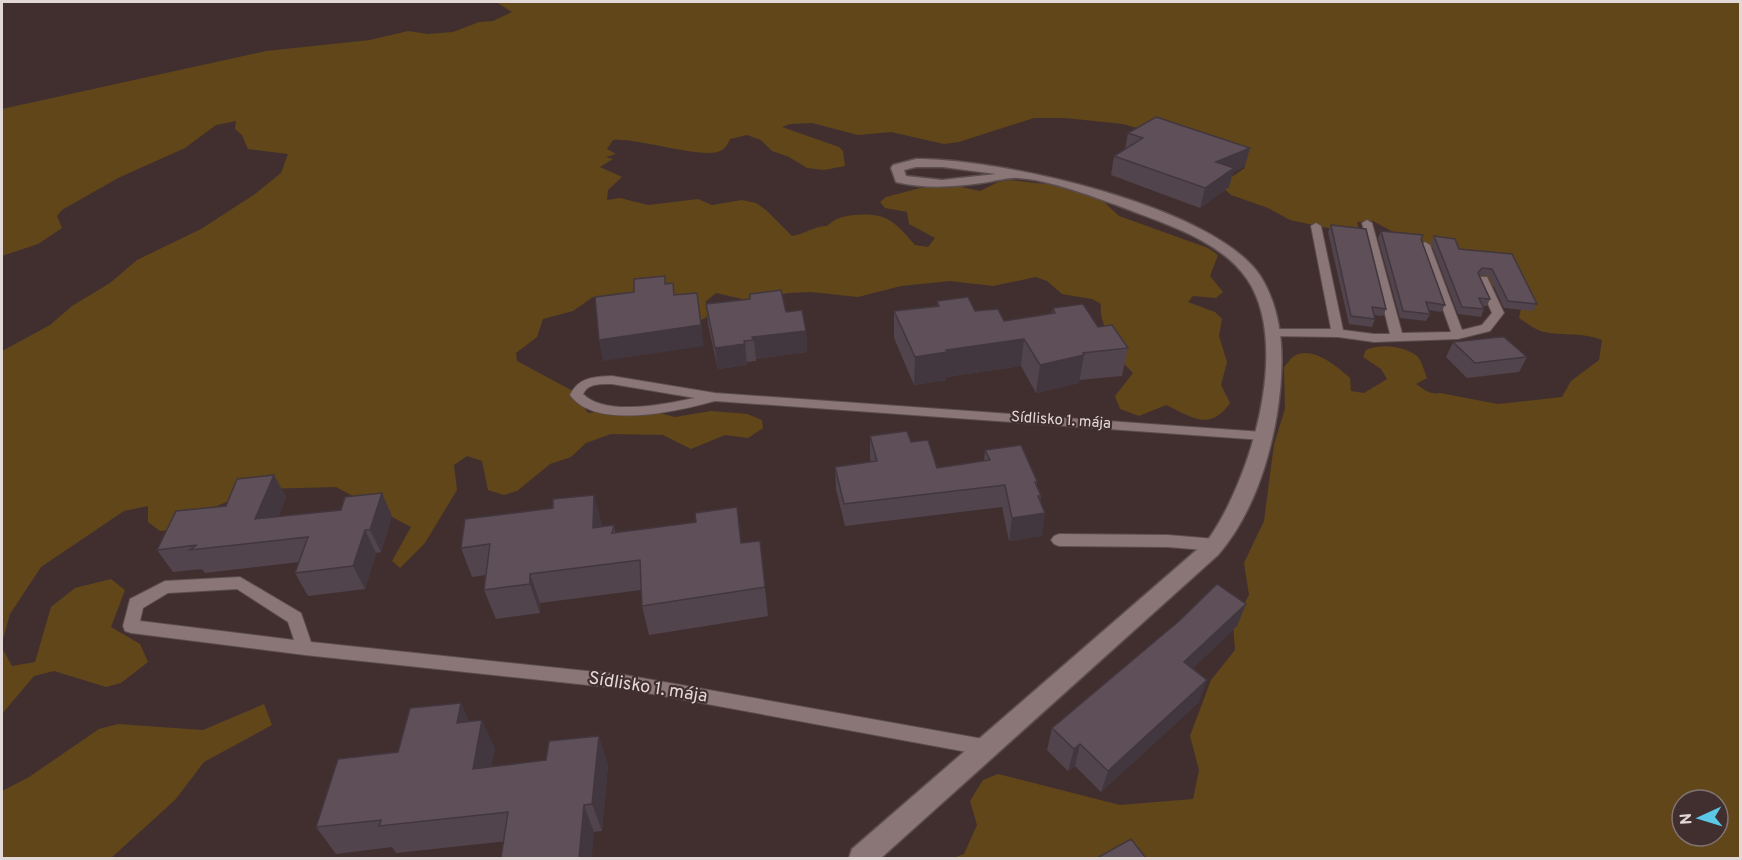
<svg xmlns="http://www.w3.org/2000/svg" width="1742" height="860" viewBox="0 0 1742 860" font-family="Overpass,sans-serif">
  <rect width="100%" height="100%" fill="#412f30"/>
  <!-- green -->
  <path fill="#604619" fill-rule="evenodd" d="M496,2H1740V858H953L964,854L977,825L970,801L983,780L998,774L1120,805L1193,799L1199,770L1190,736L1211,680L1235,650L1233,624L1249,595L1244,563L1264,521L1274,444L1285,409L1284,367C1287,364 1291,358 1294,356C1312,345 1338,367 1350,378L1351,391L1364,393L1387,379L1381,369L1363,357L1366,350C1380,343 1405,346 1417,356C1422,361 1424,371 1427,378L1416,384C1424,390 1431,395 1440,393L1498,404L1562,397L1571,381L1599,360L1602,340C1582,332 1564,336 1544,332C1535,330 1527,323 1519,318L1523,299L1500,286L1468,288L1448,253L1408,240L1373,221L1357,222L1361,240L1337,230L1290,220L1268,208L1231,195L1220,185L1245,168L1240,157L1123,124L1065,118H1034L959,142L944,144L891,132L858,135L812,123L790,124L782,127L839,147L843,151L845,166L824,170L807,168L789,157L772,151L761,140L747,135L730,139C728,143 726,148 722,150C706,161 637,137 613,140L607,149L616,154L606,157L613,159L600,167L622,177L608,190L607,200L620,198L648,205L698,199L712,205L742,200L756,203L766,210L792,236C805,234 814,226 827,226C836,218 841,217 853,215C886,212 895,221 915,245L928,247L935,238L909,224L907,212L885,208L880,202L886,197L920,188L956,186L980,191L998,182L1010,180L1063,186L1102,200L1119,216L1208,248L1218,255L1210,276L1223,292L1216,298L1193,296L1188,302L1215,312L1222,319L1219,336L1227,362L1221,385L1230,403C1210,432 1192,417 1166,405L1139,416L1120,409L1115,396L1133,373L1108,347C1109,329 1099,322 1101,304L1092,299L1062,294L1047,281L1036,277L993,286L950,281L901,286L858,297L811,292L788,293L751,301L716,293L705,302L717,311L698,322L631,296L593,297L573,311L543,319L537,337L516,353L517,361L571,390L588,413L637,407L675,417L711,411L747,414L762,420L763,428L748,438L725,435L691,449L663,435L611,434L586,443L571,457L550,464L517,491L504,495L488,490L482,461L467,456L454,465L457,490L425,543L400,568L392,561L411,527L336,487L261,489L219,505L171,530L160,531L148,522V506L124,511L41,567L10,614L2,643V351L50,325L72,306L110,283L137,260L201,229L255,194L281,173L288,154L248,149L242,135L235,129L236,121L216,125L185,148L118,178L62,210L57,216L62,228L38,244L2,256V109L266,51L370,40L408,31L428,34L453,32L479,22L493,21L512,12ZM1682,800H1718V836H1682Z
    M111,579L125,590L111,627L140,644L148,662L121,683L106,687L54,671L34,676L2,714V648L12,666L35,662L51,607L75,588Z
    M264,704L272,725L204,762L175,800L111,858H2V791L29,777L99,729L118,724L203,730Z"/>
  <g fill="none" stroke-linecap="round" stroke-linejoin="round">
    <!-- lane casing -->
    <g stroke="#5c4d4e" stroke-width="2">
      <path id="lane" d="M1367,220L1372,223L1402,333L1451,332L1420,245L1425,242L1430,245L1462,330L1482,325L1492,313L1477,279L1479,277H1487L1504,313L1490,331L1458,339L1374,342L1338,337L1270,336L1268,333L1274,329H1331L1311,226L1316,223L1321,226L1343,330L1374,334H1390L1362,223Z
        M612,376L715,393L1263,432L1270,436L1263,440L715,401C678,411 596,431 570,395C579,377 593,377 612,376ZM612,384L695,398C665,404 606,417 583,394C588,383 601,384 612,384Z
        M1059,534L1168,535L1216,539L1221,541L1224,545L1221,549L1216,551L1168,547L1059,546L1054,544L1051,540L1054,536Z
        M240,577L301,613L311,642L625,675L989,740L996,742L998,748L996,754L989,756L625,689L305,655L131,633L125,631L123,626L130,599L165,581ZM237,589L288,622L294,640L140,621L143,608L168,593Z"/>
    </g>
    <!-- street casing -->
    <g stroke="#5c4d4e" stroke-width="3">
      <path id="street" d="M916,159C997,158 1216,206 1261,277C1286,318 1284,368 1277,414C1269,463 1251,517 1218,555L881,858H849L852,849L1207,541C1250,482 1292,345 1247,279C1221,241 1168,225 1127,209C1098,198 1047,179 1018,178C1007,177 993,182 982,183C953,187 925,189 896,182L891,168L893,165ZM916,167H943L996,174L942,180L906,176L904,170Z"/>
    </g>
    <!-- lane -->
    <use href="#lane" fill="#8a7676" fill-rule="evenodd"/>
    <!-- street -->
    <use href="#street" fill="#8a7676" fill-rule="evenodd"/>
  </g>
  <!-- wall -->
  <path fill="#52444c" d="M1128,133L1245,166L1233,172L1229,187L1200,208L1111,175L1114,156L1125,149Z
    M1331,225L1386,309L1383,316L1374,315L1375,319L1372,327L1349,324L1328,232Z
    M1381,231L1421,240L1445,305L1441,312L1428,310L1430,314L1426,321L1400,318L1378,238Z
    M1434,236L1459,249L1512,254L1537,304L1533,311L1504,308L1489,276L1479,275L1490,299L1487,306H1483L1484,309L1481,317L1458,314L1431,243Z
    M750,299L786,312L806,331L807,352L756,359V361L747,362V365L718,369L708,325L706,304Z
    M937,301L1004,321L1052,313L1053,308L1098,327L1128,348L1122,376L1079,380V383L1036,393L1021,366L946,377V380L914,385L894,338V311L937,306Z
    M1453,342L1527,357L1519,372L1467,378L1446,357Z
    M870,436L911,442L937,468L984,461L985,450L1037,481V485L1041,496L1040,502L1042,536L1009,541L1002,507L845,526L836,489L835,467L871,462L870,458Z
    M274,475L286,497L278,517L392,516L381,552L376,553L365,589L308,596L295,573L299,562L205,573L202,569L173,572L157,550Z
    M602,524V527L614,525L615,532L741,543L760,541L768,616L649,635L642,606L641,590L540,603V613L496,619L484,590L486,575L472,577L461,548Z
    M1246,604L1237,626L1193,668L1199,702L1101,792L1075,766L1068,771L1047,750L1052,728Z
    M470,721L495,748L491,767L608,764L602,831L396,853L392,847L336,854L316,827L398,752Z"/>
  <!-- shaded-wall -->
  <path fill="#42373e" d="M1250,148L1245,166L1233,172L1229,187L1200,208L1205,188L1216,162Z
    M697,293L704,346L603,361L599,340Z
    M806,331L807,352L756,359L754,340L752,337Z
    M1024,339L1021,366L946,377V380L914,385L915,357L946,350Z
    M745,344L747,365L718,369L715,348Z
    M1084,355L1079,383L1036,393L1040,365Z
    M274,475L286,497L268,542L255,519Z
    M382,493L392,516L381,552L370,530Z
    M594,495L602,524L601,557L593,528Z
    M1045,513L1042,536L1009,541L1012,518Z
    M365,530L376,553L365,589L353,566Z
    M530,574L540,603V613L530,584Z
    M1246,604L1237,626L1176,684L1184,662Z
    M1207,680L1199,702L1101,792L1108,771Z
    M461,703L474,731L457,723Z
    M482,720L495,748L486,796L473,769Z
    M599,736L608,764L602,831L592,804Z
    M1080,744L1075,766L1068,771L1074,749Z
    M584,805L594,832L592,858H579Z"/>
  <!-- building -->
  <path fill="#5f4f58" stroke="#42373e" stroke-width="1.5" d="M1156,117L1250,148L1216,162L1234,168L1205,188L1114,156L1143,138L1128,133Z
    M1331,225L1366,229L1386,309L1372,307L1375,319L1351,316Z
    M1381,231L1423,235L1421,239L1445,305L1426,302L1430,314L1403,311Z
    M1434,236L1455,239L1459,249L1512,254L1537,304L1508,301L1492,269L1482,268L1478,273L1490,299L1479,298L1484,309L1462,307Z
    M665,276V284L673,283L674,295L697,293L701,325L599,340L595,297L634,292V279Z
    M781,290L786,312L802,310L806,331L752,337L754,340L744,341L745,344L715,348L706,304L750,299V294Z
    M968,297L975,311L998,309L1004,321L1055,313L1053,308L1083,304L1098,327L1112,325L1128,348L1083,353L1084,355L1040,365L1024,339L946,350L947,352L915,357L894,311L939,306L937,301Z
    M1500,337H1504L1527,357L1475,363L1453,342Z
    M907,431L911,442L928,440L937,468L990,460L985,450L1021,445L1037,481L1035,482L1041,496H1038L1045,513L1012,518L1005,485L844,504L835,467L877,461L870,436Z
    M274,475L255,519L341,510L345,497L382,493L370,530H365L353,566L295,573L308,537L190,550L197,545L157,550L176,511L226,506L237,479Z
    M594,495L593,528L614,525L612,533L696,522L695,513L737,507L741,543L760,541L765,587L642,606L640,560L530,574V584L484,590L490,544L461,548L465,519L553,508V499Z
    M1217,584L1246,604L1184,662L1207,680L1108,771L1080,744L1074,749L1052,728L1179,621Z
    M461,703L457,723L482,720L473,769L546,760L549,741L599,736L592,804L584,805L579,858H501L508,812L379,826L381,820L316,827L338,759L398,752L410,708Z
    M1131,839L1146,858H1097Z"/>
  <g text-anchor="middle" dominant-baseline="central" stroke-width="4.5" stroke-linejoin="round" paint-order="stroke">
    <!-- street labels -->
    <g font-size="15" fill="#e3d8d8" stroke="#412f30">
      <text transform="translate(1061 421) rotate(4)">Sídlisko 1. mája</text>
    </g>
    <!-- near-street labels -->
    <g font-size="18" fill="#e3d8d8" stroke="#412f30">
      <text transform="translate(648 688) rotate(9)">Sídlisko 1. mája</text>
    </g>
  </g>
  <!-- border -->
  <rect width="1742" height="860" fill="none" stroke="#e3d8d8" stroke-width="6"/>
  <!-- north arrow -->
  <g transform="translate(1700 818) rotate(266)"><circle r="28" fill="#412f30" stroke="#827373" stroke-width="1.5"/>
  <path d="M0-4.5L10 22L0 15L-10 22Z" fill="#5bc8e7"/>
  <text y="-9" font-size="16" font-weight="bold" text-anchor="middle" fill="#e3d8d8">N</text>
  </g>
</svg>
